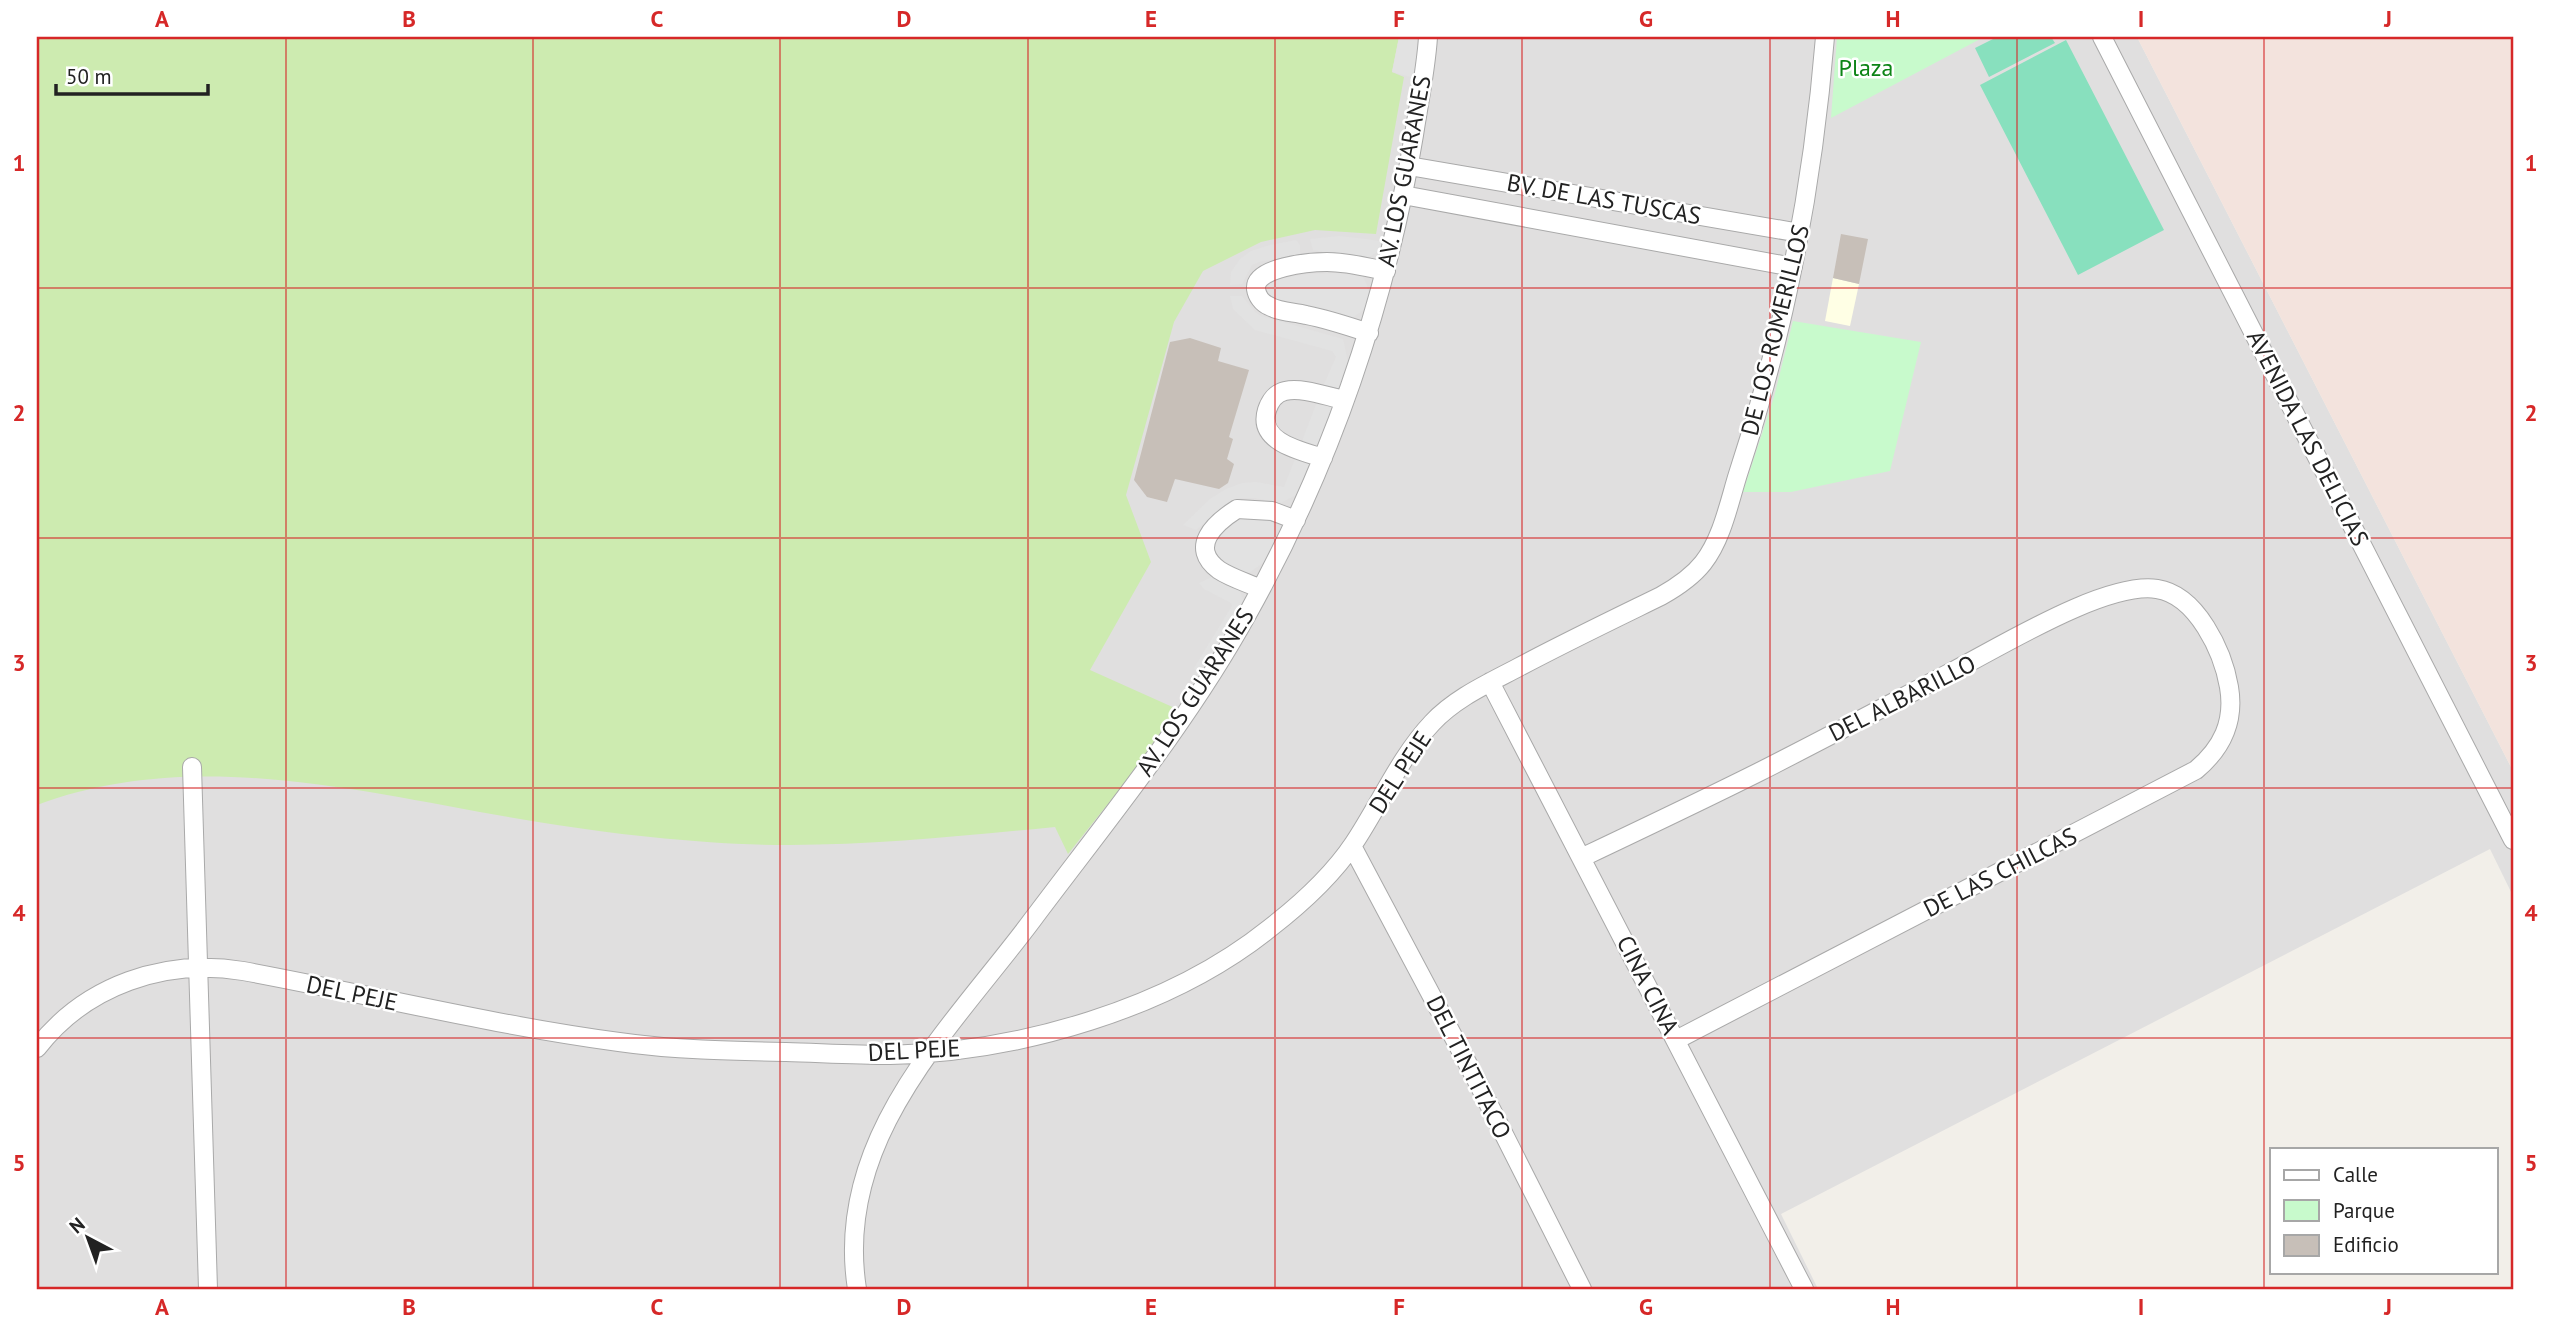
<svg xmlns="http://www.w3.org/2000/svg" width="2550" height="1326" viewBox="0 0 2550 1326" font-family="'PT Sans',sans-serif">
  <rect width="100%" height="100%" fill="#f2efe9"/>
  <!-- residential -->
  <path fill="#e0dfdf" d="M37,37H2137L2513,771V896L2490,849L1781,1214L1818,1289H37Z"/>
  <!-- education -->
  <path fill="#ffffe5" d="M1833,278L1859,284L1850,326L1825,321Z"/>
  <!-- military -->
  <path fill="#f3e3dd" d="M2137,37H2513V771Z"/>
  <!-- grass -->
  <path fill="#cdebb0" d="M37,37H1399L1392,72L1404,77L1376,234L1315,230L1261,242L1203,271L1174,322L1126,495L1151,562L1090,670L1177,709L1123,785L1068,854L1055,827C940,838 823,851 707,842C651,838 593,831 538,822C374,796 200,744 37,805Z"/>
  <!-- park -->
  <path fill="#c8facc" d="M1837,37H1984L1831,118Z
    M1793,321L1921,342L1890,471L1791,492H1743L1774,397Z"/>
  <!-- pitch -->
  <path fill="#88e0be" d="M1997,37H2051L2055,43L1989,77L1975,48Z
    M2066,40L2164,230L2078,275L1980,85Z"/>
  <!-- parking -->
  <path fill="#e2e2e2" d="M1399,37H1419L1414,78L1392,72Z
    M1339,236L1366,239L1384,242L1380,250L1365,260L1313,250L1310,239Z
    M1296,240L1300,245V254L1293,257L1262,261L1252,265L1242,284L1230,285L1231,272L1240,259L1251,251L1270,245Z
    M1336,273L1362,275L1367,285L1370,298L1366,308L1351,319L1313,307L1271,298L1265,292L1267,284L1273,280L1307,274Z
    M1230,296H1242L1255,312L1261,316L1343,339L1348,362L1338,389H1322L1336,357L1332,351L1255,330L1233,309Z
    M1318,399L1328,403L1333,408L1318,443L1311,447L1301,444Z
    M1297,454L1306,457L1309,464L1296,495L1281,503L1254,498H1240L1224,507L1196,530L1183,525L1210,499L1226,489L1242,483L1256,482L1284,487Z
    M1253,517L1273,522L1276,537L1264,562L1249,573L1227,567L1217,560L1214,549V538L1233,520Z
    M1214,576L1239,590L1244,601L1198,678L1194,668L1232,606L1231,603L1204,589L1199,583Z"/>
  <!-- building -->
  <path fill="#c7bfb8" d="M1841,234L1868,239L1859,284L1833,278Z
    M1190,338L1221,348L1218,361L1249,370L1229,437L1233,439L1227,459L1234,464L1228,483L1219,489L1175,479L1167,502L1147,497L1134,480L1170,342Z"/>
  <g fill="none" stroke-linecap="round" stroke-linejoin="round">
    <!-- street casing -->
    <g stroke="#a9a9a9" stroke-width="20">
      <path id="street" d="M2102,37L2513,840
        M1409,166L1800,233
        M1403,195L1793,267
        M1369,333C1348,326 1327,319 1306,315C1294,312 1279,312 1269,306C1262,303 1257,296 1256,289C1254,267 1310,262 1327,262C1347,262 1366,267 1386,271
        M1323,458C1301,451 1257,442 1267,410C1270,401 1276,393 1285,391C1303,387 1328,397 1345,400
        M1261,589C1248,583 1231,578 1219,570C1188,547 1215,523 1237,509L1272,511L1296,520
        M1490,682L1804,1289
        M192,767L208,1289
        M1352,846L1478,1083L1582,1289
        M1583,857C1642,829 1701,801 1759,772C1824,739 1888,705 1953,671C2000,647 2106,581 2157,589C2197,595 2223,652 2229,687C2235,722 2222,748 2196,770L1676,1040
        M37,1048C86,985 165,958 243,971C368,994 492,1025 619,1042C674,1050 731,1051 786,1052C821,1053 855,1055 890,1055C1019,1052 1169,1009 1270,928C1301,904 1332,876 1354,843C1380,804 1400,757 1432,723C1455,698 1489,683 1519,667C1566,642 1614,619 1661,596C1677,587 1692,577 1703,563C1722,539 1729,503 1738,474C1785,332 1813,185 1825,37
        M857,1289C833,1138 951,1029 1033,919C1108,819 1188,722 1248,613C1331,464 1386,303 1414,135C1419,102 1426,69 1428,37"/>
    </g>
    <!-- street -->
    <use href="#street" stroke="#fff" stroke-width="18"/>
  </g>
  <!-- grid -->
  <path fill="none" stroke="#d62828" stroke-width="2" stroke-opacity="0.55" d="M286,37V1289M533,37V1289M780,37V1289M1028,37V1289M1275,37V1289M1522,37V1289M1770,37V1289M2017,37V1289M2264,37V1289M37,288H2513M37,538H2513M37,788H2513M37,1038H2513"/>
  <g text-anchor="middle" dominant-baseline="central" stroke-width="5" stroke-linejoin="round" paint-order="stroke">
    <!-- park labels -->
    <g font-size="24" fill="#0c8416" stroke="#fff">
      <text x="1866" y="67">Plaza</text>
    </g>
    <!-- street labels -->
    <g font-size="24" fill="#222" stroke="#fff">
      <text transform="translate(1404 171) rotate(-79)">AV. LOS GUARANES</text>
      <text transform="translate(1604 199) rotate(10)">BV. DE LAS TUSCAS</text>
      <text transform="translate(1775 330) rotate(-76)">DE LOS ROMERILLOS</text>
      <text transform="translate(2308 438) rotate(63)">AVENIDA LAS DELICIAS</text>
      <text transform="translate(1195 692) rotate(-57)">AV. LOS GUARANES</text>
      <text transform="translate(1902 698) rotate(-27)">DEL ALBARILLO</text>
      <text transform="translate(1400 772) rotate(-57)">DEL PEJE</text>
      <text transform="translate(2000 872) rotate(-27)">DE LAS CHILCAS</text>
      <text transform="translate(1648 985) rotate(63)">CINA CINA</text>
      <text transform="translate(352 993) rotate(12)">DEL PEJE</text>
      <text transform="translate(914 1050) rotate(-3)">DEL PEJE</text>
      <text transform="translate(1469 1067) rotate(63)">DEL TINTITACO</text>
    </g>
  </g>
  <!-- border -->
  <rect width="2550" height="1326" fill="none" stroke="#ffffff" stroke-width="77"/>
  <!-- legend -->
  <rect x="2270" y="1148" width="228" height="126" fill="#ffffff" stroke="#a7a7a7" stroke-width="2"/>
  <rect x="2284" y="1170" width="35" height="10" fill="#ffffff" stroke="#a7a7a7" stroke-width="2"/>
  <text x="2333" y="1182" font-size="21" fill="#222222">Calle</text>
  <rect x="2284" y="1200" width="35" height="21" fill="#c8facc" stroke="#a7a7a7" stroke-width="2"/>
  <text x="2333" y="1218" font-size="21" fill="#222222">Parque</text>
  <rect x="2284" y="1235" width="35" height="21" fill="#c7bfb8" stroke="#a7a7a7" stroke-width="2"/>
  <text x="2333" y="1252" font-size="21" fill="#222222">Edificio</text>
  <!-- north arrow -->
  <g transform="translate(88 1238) rotate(319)" stroke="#ffffff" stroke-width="5" paint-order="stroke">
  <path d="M0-5L12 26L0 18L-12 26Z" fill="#222222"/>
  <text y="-10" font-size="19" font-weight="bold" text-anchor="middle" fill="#222222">N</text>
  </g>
  <!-- scale -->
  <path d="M56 84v10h152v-10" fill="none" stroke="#222222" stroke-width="3.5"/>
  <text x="66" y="84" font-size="21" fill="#222222" stroke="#ffffff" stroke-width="5" paint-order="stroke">50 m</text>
  <rect x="38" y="38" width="2474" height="1250" fill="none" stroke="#d62828" stroke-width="2.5"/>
  <g font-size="23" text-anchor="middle" font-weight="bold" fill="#d62828">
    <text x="162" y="27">A</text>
    <text x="409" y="27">B</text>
    <text x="657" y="27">C</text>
    <text x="904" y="27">D</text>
    <text x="1151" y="27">E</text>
    <text x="1399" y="27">F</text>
    <text x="1646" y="27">G</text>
    <text x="1893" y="27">H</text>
    <text x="2141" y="27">I</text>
    <text x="2388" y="27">J</text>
    <text x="19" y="171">1</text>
    <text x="2531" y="171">1</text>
    <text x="19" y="421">2</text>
    <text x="2531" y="421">2</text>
    <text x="19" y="671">3</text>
    <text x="2531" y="671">3</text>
    <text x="19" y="921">4</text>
    <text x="2531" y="921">4</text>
    <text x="19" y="1171">5</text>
    <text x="2531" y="1171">5</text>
    <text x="162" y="1315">A</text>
    <text x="409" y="1315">B</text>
    <text x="657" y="1315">C</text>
    <text x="904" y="1315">D</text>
    <text x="1151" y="1315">E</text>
    <text x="1399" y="1315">F</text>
    <text x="1646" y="1315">G</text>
    <text x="1893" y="1315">H</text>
    <text x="2141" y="1315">I</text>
    <text x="2388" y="1315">J</text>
  </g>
</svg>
